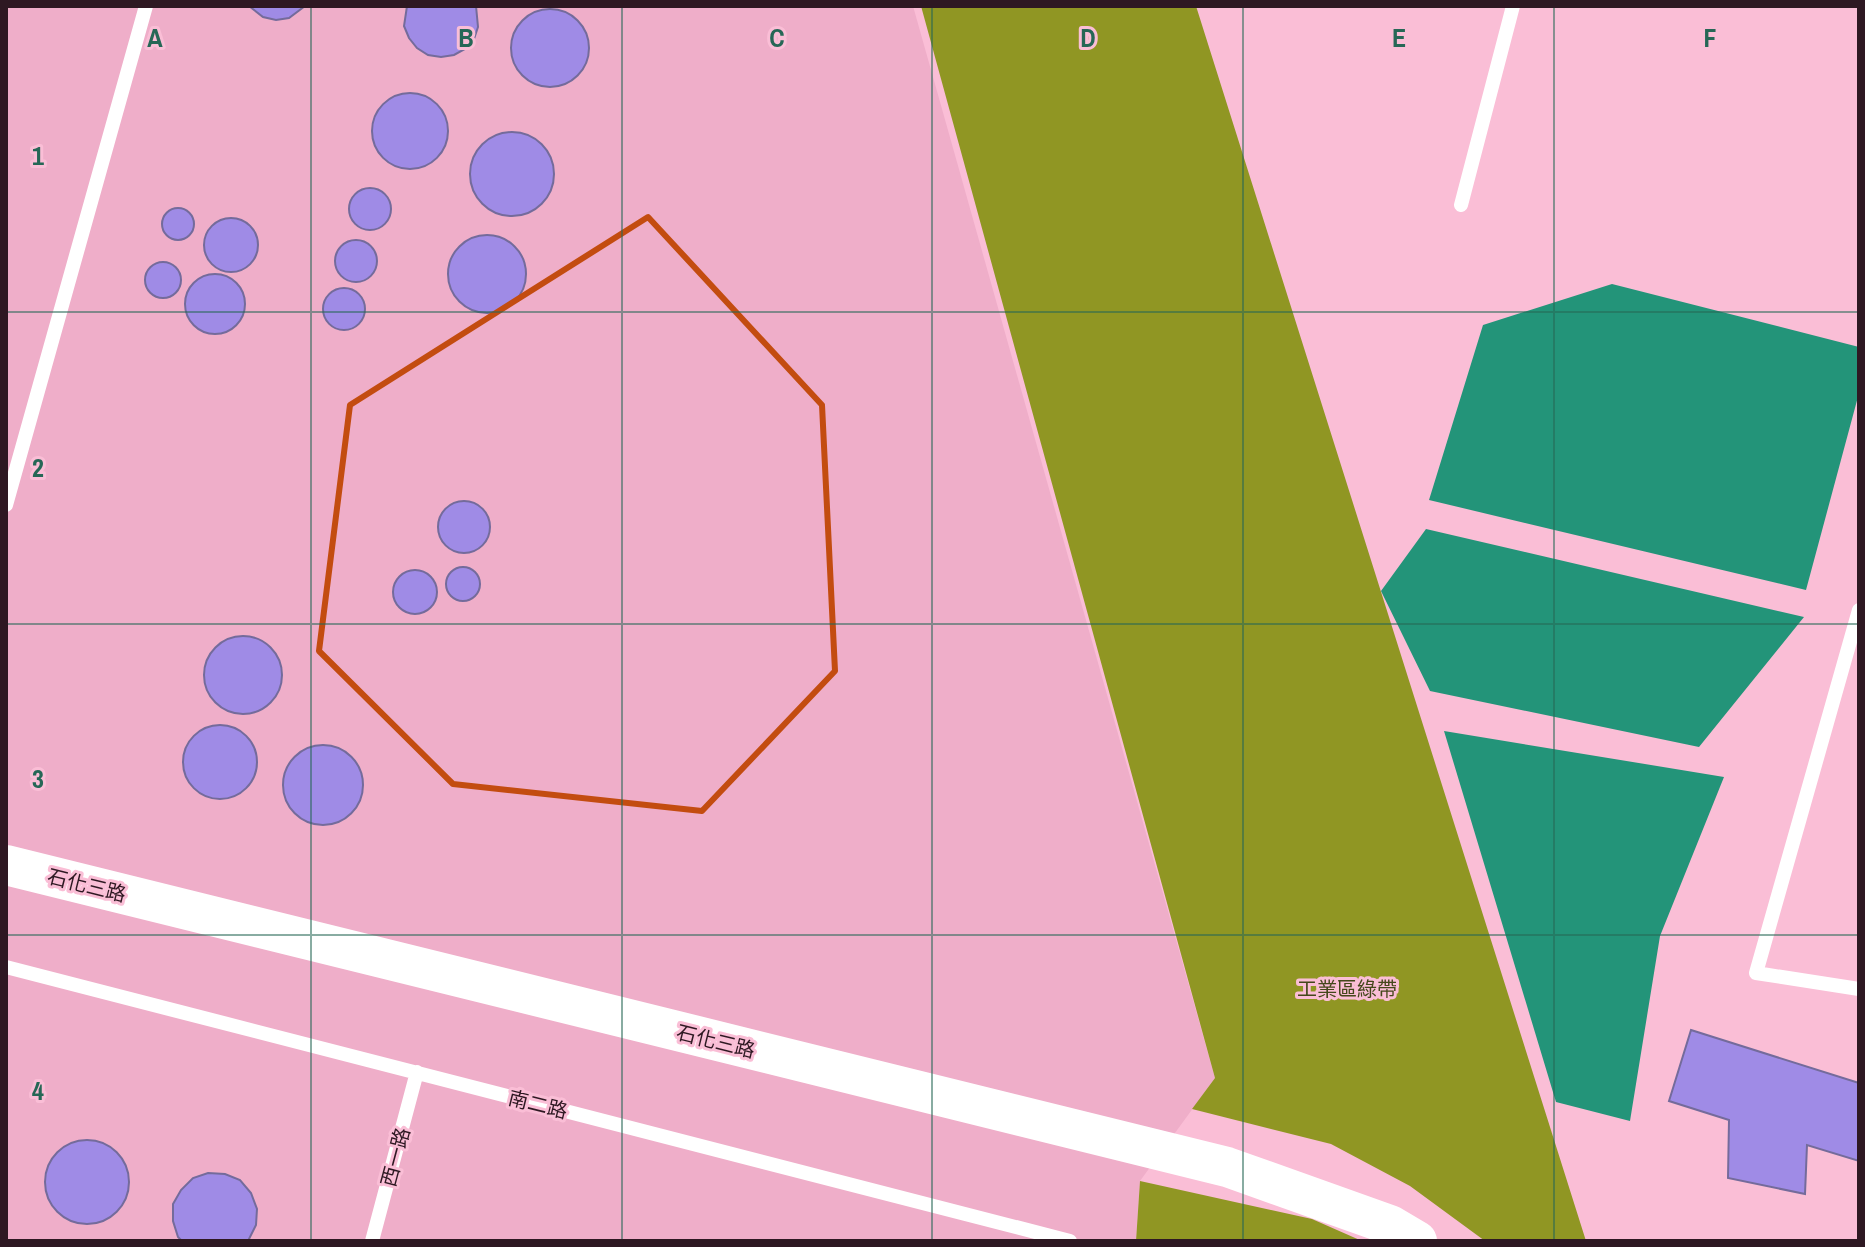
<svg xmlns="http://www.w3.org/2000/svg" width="1865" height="1247" viewBox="0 0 1865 1247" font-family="'Archivo Narrow','Noto Sans TC',sans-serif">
  <rect width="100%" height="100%" fill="#fabed6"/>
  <!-- built -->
  <path fill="#efaec9" d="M6,6H913L1215,1078L1140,1181L1136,1241H6Z"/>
  <!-- forest -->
  <path fill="#909623" d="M921,6H1196L1586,1241H1485L1410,1186L1331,1144L1192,1109L1215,1078Z
    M1140,1181L1312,1219L1362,1241H1136Z"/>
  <!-- water -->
  <path fill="#239479" d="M1612,284L1859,347V393L1806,590L1429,500L1483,325Z
    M1426,529L1804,617L1699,747L1430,691L1381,591Z
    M1444,731L1724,777L1660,936L1630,1121L1556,1102Z"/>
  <!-- building -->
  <path fill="#9f8be6" stroke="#746b9b" stroke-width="2" d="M249,6H305L289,18L276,20L263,17Z
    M407,6H476L478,27L474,39L465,49L454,55L441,57L428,55L417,48L409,38L404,26Z
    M511 48a39 39 0 1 1 78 0a39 39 0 1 1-78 0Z
    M372 131a38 38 0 1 1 76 0a38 38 0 1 1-76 0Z
    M470 174a42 42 0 1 1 84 0a42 42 0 1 1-84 0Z
    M349 209a21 21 0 1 1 42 0a21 21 0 1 1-42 0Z
    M162 224a16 16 0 1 1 32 0a16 16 0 1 1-32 0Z
    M204 245a27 27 0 1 1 54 0a27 27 0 1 1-54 0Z
    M448 274a39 39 0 1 1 78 0a39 39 0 1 1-78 0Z
    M335 261a21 21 0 1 1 42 0a21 21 0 1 1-42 0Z
    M145 280a18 18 0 1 1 36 0a18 18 0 1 1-36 0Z
    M185 304a30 30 0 1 1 60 0a30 30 0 1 1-60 0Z
    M323 309a21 21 0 1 1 42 0a21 21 0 1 1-42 0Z
    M438 527a26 26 0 1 1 52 0a26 26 0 1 1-52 0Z
    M446 584a17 17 0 1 1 34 0a17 17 0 1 1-34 0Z
    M393 592a22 22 0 1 1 44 0a22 22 0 1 1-44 0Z
    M204 675a39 39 0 1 1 78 0a39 39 0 1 1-78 0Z
    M183 762a37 37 0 1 1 74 0a37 37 0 1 1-74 0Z
    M283 785a40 40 0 1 1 80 0a40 40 0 1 1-80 0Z
    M1691,1030L1859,1083V1161L1807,1145L1805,1194L1728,1178L1729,1120L1669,1101Z
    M45 1182a42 42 0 1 1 84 0a42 42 0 1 1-84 0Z
    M208,1173L225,1174L240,1180L251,1193L257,1209L256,1225L248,1241H182L178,1237L173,1221V1204L181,1190L193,1178Z"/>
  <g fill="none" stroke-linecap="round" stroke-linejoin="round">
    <!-- lane -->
    <path stroke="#fff" stroke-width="14" d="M1461,205L1513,6
      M6,505L146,6
      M1859,610L1756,973L1859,989
      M6,967L1070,1241
      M372,1241L417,1072"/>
    <!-- secondary -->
    <path stroke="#fff" stroke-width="40" d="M6,865L1227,1167L1390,1225L1417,1241"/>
  </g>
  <!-- marked area -->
  <path fill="none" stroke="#c34c10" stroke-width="6" stroke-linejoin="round" d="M648,217L822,405L835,671L702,811L453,784L319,651L350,405Z"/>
  <!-- grid -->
  <path fill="none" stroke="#266756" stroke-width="2" stroke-opacity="0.55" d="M311,6V1241M622,6V1241M932,6V1241M1243,6V1241M1554,6V1241M6,312H1859M6,624H1859M6,935H1859"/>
  <g text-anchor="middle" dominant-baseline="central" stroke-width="6" stroke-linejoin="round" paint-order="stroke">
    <!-- street labels -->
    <g font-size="20" fill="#2e1822" stroke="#fabed6">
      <text transform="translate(87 885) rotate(14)">石化三路</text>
      <text transform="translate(716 1041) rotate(14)">石化三路</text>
      <text transform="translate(538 1104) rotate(14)">南二路</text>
      <text transform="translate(395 1157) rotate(-75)">西一路</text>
    </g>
    <!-- park labels -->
    <g font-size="20" fill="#44471b" stroke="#fabed6">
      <text x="1347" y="988">工業區綠帶</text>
    </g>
  </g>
  <g font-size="26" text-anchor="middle" font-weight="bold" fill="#266756" stroke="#fabed6" stroke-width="6" stroke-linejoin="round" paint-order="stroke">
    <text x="155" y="47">A</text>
    <text x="466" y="47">B</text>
    <text x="777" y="47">C</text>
    <text x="1088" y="47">D</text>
    <text x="1399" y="47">E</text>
    <text x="1710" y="47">F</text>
    <text x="38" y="165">1</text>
    <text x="38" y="477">2</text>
    <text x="38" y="788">3</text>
    <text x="38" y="1100">4</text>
  </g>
  <!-- border -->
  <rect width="1865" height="1247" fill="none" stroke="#2e1822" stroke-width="16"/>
</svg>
